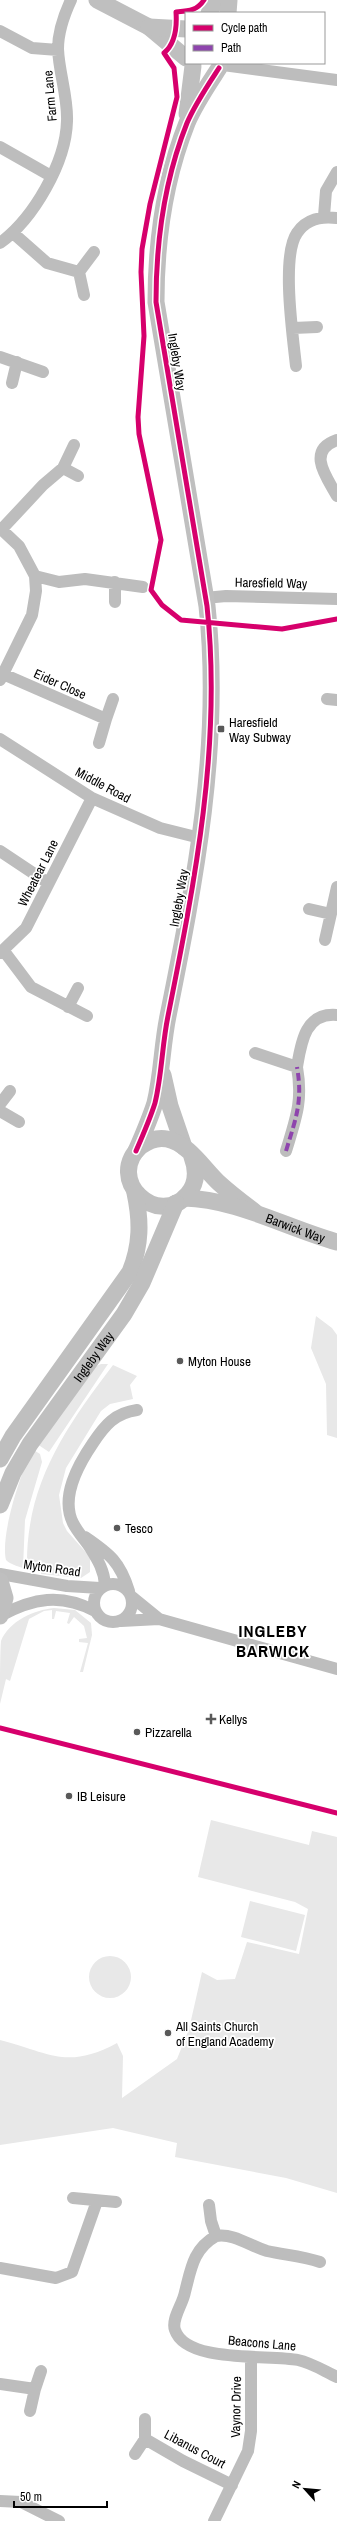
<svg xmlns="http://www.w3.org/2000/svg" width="337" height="2521" viewBox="0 0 337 2521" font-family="'Archivo Narrow',sans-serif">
  <rect width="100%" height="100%" fill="#fff"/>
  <!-- green -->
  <path fill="#e8e8e8" d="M316,1316L332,1328L337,1335V1438L327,1435L326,1384L311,1348Z
    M101,1364H108L49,1452L37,1444L92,1368Z
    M113,1365L137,1376L130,1385L133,1399L110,1404L101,1411L66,1468L59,1495L63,1523L67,1531L90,1557V1572L81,1578L41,1574L42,1569L27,1565C26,1484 66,1427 113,1365Z
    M32,1449L40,1454L42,1462L25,1520L23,1568C17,1566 10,1564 6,1560C0,1535 21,1473 32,1449Z
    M54,1608L75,1610L91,1623L92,1635L83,1672H80L88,1643L79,1642V1639L87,1638L84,1626L74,1617L69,1624L67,1623L70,1613L56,1611L54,1619H52V1610L44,1611L29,1619L10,1681L6,1679L0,1704C0,1691 0,1651 1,1641C9,1621 34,1610 54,1608Z
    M211,1820L309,1845L312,1831L337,1837V2193L286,2178L175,2157L177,2143L113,2128L0,2145V2040C50,2053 67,2070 117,2043L123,2056L122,2098L177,2059L189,2029L202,1972L217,1980L235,1979L247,1942L299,1954L308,1909L295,1902L198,1877Z
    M250,1901L305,1915L296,1951L241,1937Z
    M89 1977a21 21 0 1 1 42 0a21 21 0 1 1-42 0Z"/>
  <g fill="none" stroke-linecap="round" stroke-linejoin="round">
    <!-- street -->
    <path stroke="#bdbdbd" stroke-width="12" d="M0,31L32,48L58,50
      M223,65L337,80
      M0,147L51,176
      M324,216L326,191L337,172
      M13,233L47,263L79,272L84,295
      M0,243C33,219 66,163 67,121C68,97 59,73 58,49C58,32 64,15 71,0
      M79,272L94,252
      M293,328L317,327
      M0,357L43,372
      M296,366C293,337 281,256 297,233C306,219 322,216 337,218
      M12,383L17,362
      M337,440C305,451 328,479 337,496
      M63,468L78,476
      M0,528L19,546L35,576L36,591L32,615L0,680
      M2,529L43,485L63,468L74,445
      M35,576L59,582L85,579L143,587
      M115,582V602
      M205,598L226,596L337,599
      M3,674L106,719L113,699
      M327,699L337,700
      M0,739L92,798L160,828L200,838
      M99,743L106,719
      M0,851L48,883
      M309,909L331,914
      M325,940L337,887
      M4,951L31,987L87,1016
      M0,953L26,928L92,798
      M68,1007L78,988
      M255,1053L297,1067C301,1043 305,1012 337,1015
      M0,1104L10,1091
      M0,1111L19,1122
      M286,1151C296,1118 303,1101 297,1067
      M85,1537C110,1554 120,1562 129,1591
      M0,1574L67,1586L100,1588
      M94 1603a19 19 0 1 1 38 0a19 19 0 1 1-38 0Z
      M105,1585C104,1569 97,1559 89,1546C84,1539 77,1531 73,1523C60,1497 78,1465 93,1443C105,1425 115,1413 137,1410
      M132,1597L159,1619
      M0,1616C33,1598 61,1593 95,1611
      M121,1621L159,1619L337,1669
      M73,2198L116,2202
      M209,2205L211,2221L216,2236C193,2249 191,2269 185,2292C183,2304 171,2319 175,2330C186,2364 271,2354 298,2360C312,2363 324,2371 337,2377
      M216,2236C234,2233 250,2246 267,2251C285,2255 302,2256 320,2262
      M0,2268L56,2278L72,2272L97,2201
      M0,2384L35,2389L30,2411
      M35,2389L41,2371
      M145,2439V2419
      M135,2454L145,2439L183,2461L232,2485
      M0,2501L21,2502L59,2521
      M214,2521L248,2451L251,2431V2358"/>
    <!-- secondary -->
    <g stroke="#bfbfbf" stroke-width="17">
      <path d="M97,0L149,27L186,58"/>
      <path d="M209,13L216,0"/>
      <path d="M228,13L229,0"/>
      <path d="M149,27L186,29"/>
      <path d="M187,114L193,66"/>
      <path d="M163,1075L170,1106L184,1147"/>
      <path d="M136,1151C143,1135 150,1119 155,1103C162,1074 162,1045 168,1016C195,881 222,744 207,606L156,302C156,241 164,181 187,123C195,104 208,85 219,68"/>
      <path d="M192,1157C197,1170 197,1183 188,1194C158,1230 104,1179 141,1146C148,1141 158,1137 167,1139C188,1143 204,1169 219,1183C231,1194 243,1203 255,1212"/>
      <path id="s1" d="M184,1198C236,1199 287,1228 337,1242"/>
      <path d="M0,1459L13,1436L130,1272C141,1245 141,1221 135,1193"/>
      <path id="s2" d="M0,1505L13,1473L30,1444L124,1314L142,1283L176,1203"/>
      <path d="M0,1581L5,1598L0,1616"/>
    </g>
    <!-- quiet -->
    <path stroke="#8e44ad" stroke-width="4" stroke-dasharray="8 4" stroke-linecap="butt" d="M286,1151C296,1118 303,1101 297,1067"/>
    <!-- cycleway casing -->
    <g stroke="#fff" stroke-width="8">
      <path id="cycleway" d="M204,0C197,11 188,11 176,12C177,26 176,43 164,53L174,68L177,97L150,204L142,249L141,272L144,336L138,417L139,434L161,540L151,590L162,605L181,620L282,629L337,619
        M136,1151C143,1135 150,1119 155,1103C162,1074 162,1045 168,1016C195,881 222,744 207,606L156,302C156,241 164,181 187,123C195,104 208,85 219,68
        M0,1728L337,1813"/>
    </g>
    <!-- cycleway -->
    <use href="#cycleway" stroke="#d6006c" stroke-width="5"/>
  </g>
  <!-- markers -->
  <g fill="#595959" stroke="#fff" stroke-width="1.5">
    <rect x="217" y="725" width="8" height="8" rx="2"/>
    <circle cx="180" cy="1361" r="4"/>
    <circle cx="117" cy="1528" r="4"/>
    <path d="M209 1713h4v4h4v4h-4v4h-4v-4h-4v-4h4z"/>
    <circle cx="137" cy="1732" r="4"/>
    <circle cx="69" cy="1796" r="4"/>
    <circle cx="168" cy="2033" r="4"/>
  </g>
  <g text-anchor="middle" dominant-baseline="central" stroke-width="3.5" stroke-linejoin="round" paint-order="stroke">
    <!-- street labels -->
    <g font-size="13" fill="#000" stroke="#fff">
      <text transform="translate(50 96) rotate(-95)">Farm Lane</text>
      <text transform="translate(177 362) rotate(81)">Ingleby Way</text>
      <text transform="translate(271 583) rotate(1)">Haresfield Way</text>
      <text transform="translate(60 684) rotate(24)">Eider Close</text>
      <text transform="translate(103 785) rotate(28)">Middle Road</text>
      <text transform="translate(38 873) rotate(-63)">Wheatear Lane</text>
      <text transform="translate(179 898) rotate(-80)">Ingleby Way</text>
      <text stroke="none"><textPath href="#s1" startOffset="116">Barwick Way</textPath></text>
      <text stroke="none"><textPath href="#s2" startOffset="176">Ingleby Way</textPath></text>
      <text transform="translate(52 1568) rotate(8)">Myton Road</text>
      <text transform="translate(262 2343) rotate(5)">Beacons Lane</text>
      <text transform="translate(236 2407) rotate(-89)">Vaynor Drive</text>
      <text transform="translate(195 2449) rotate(28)">Libanus Court</text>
    </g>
    <!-- poi labels -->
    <g font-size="13" fill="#000" stroke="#fff" text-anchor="start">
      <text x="229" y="722">Haresfield<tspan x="229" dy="15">Way Subway</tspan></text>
      <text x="188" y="1361">Myton House</text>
      <text x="125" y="1528">Tesco</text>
      <text x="219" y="1719">Kellys</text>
      <text x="145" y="1732">Pizzarella</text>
      <text x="77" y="1796">IB Leisure</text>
      <text x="176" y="2026">All Saints Church<tspan x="176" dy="15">of England Academy</tspan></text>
    </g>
    <!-- district labels -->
    <g font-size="17" font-weight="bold" letter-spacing="1" fill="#000" stroke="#fff">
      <text x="273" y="1630">INGLEBY<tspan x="273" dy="20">BARWICK</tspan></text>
    </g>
  </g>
  <!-- legend -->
  <rect x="185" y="12" width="140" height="52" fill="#ffffff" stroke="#999999"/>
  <rect x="193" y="25" width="20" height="6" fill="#d6006c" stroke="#999999"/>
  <text x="221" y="32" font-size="12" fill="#000000">Cycle path</text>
  <rect x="193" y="45" width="20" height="6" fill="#8e44ad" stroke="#999999"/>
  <text x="221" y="52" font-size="12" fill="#000000">Path</text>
  <!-- north arrow -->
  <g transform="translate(305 2489) rotate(297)" stroke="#ffffff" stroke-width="3" paint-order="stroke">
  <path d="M0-3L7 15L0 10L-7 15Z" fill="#000000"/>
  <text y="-6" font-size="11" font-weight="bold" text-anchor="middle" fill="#000000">N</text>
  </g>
  <!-- scale -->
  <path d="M14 2501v6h93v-6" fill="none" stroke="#000000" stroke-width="2"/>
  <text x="20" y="2501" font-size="12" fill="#000000" stroke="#ffffff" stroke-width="3" paint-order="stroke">50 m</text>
</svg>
